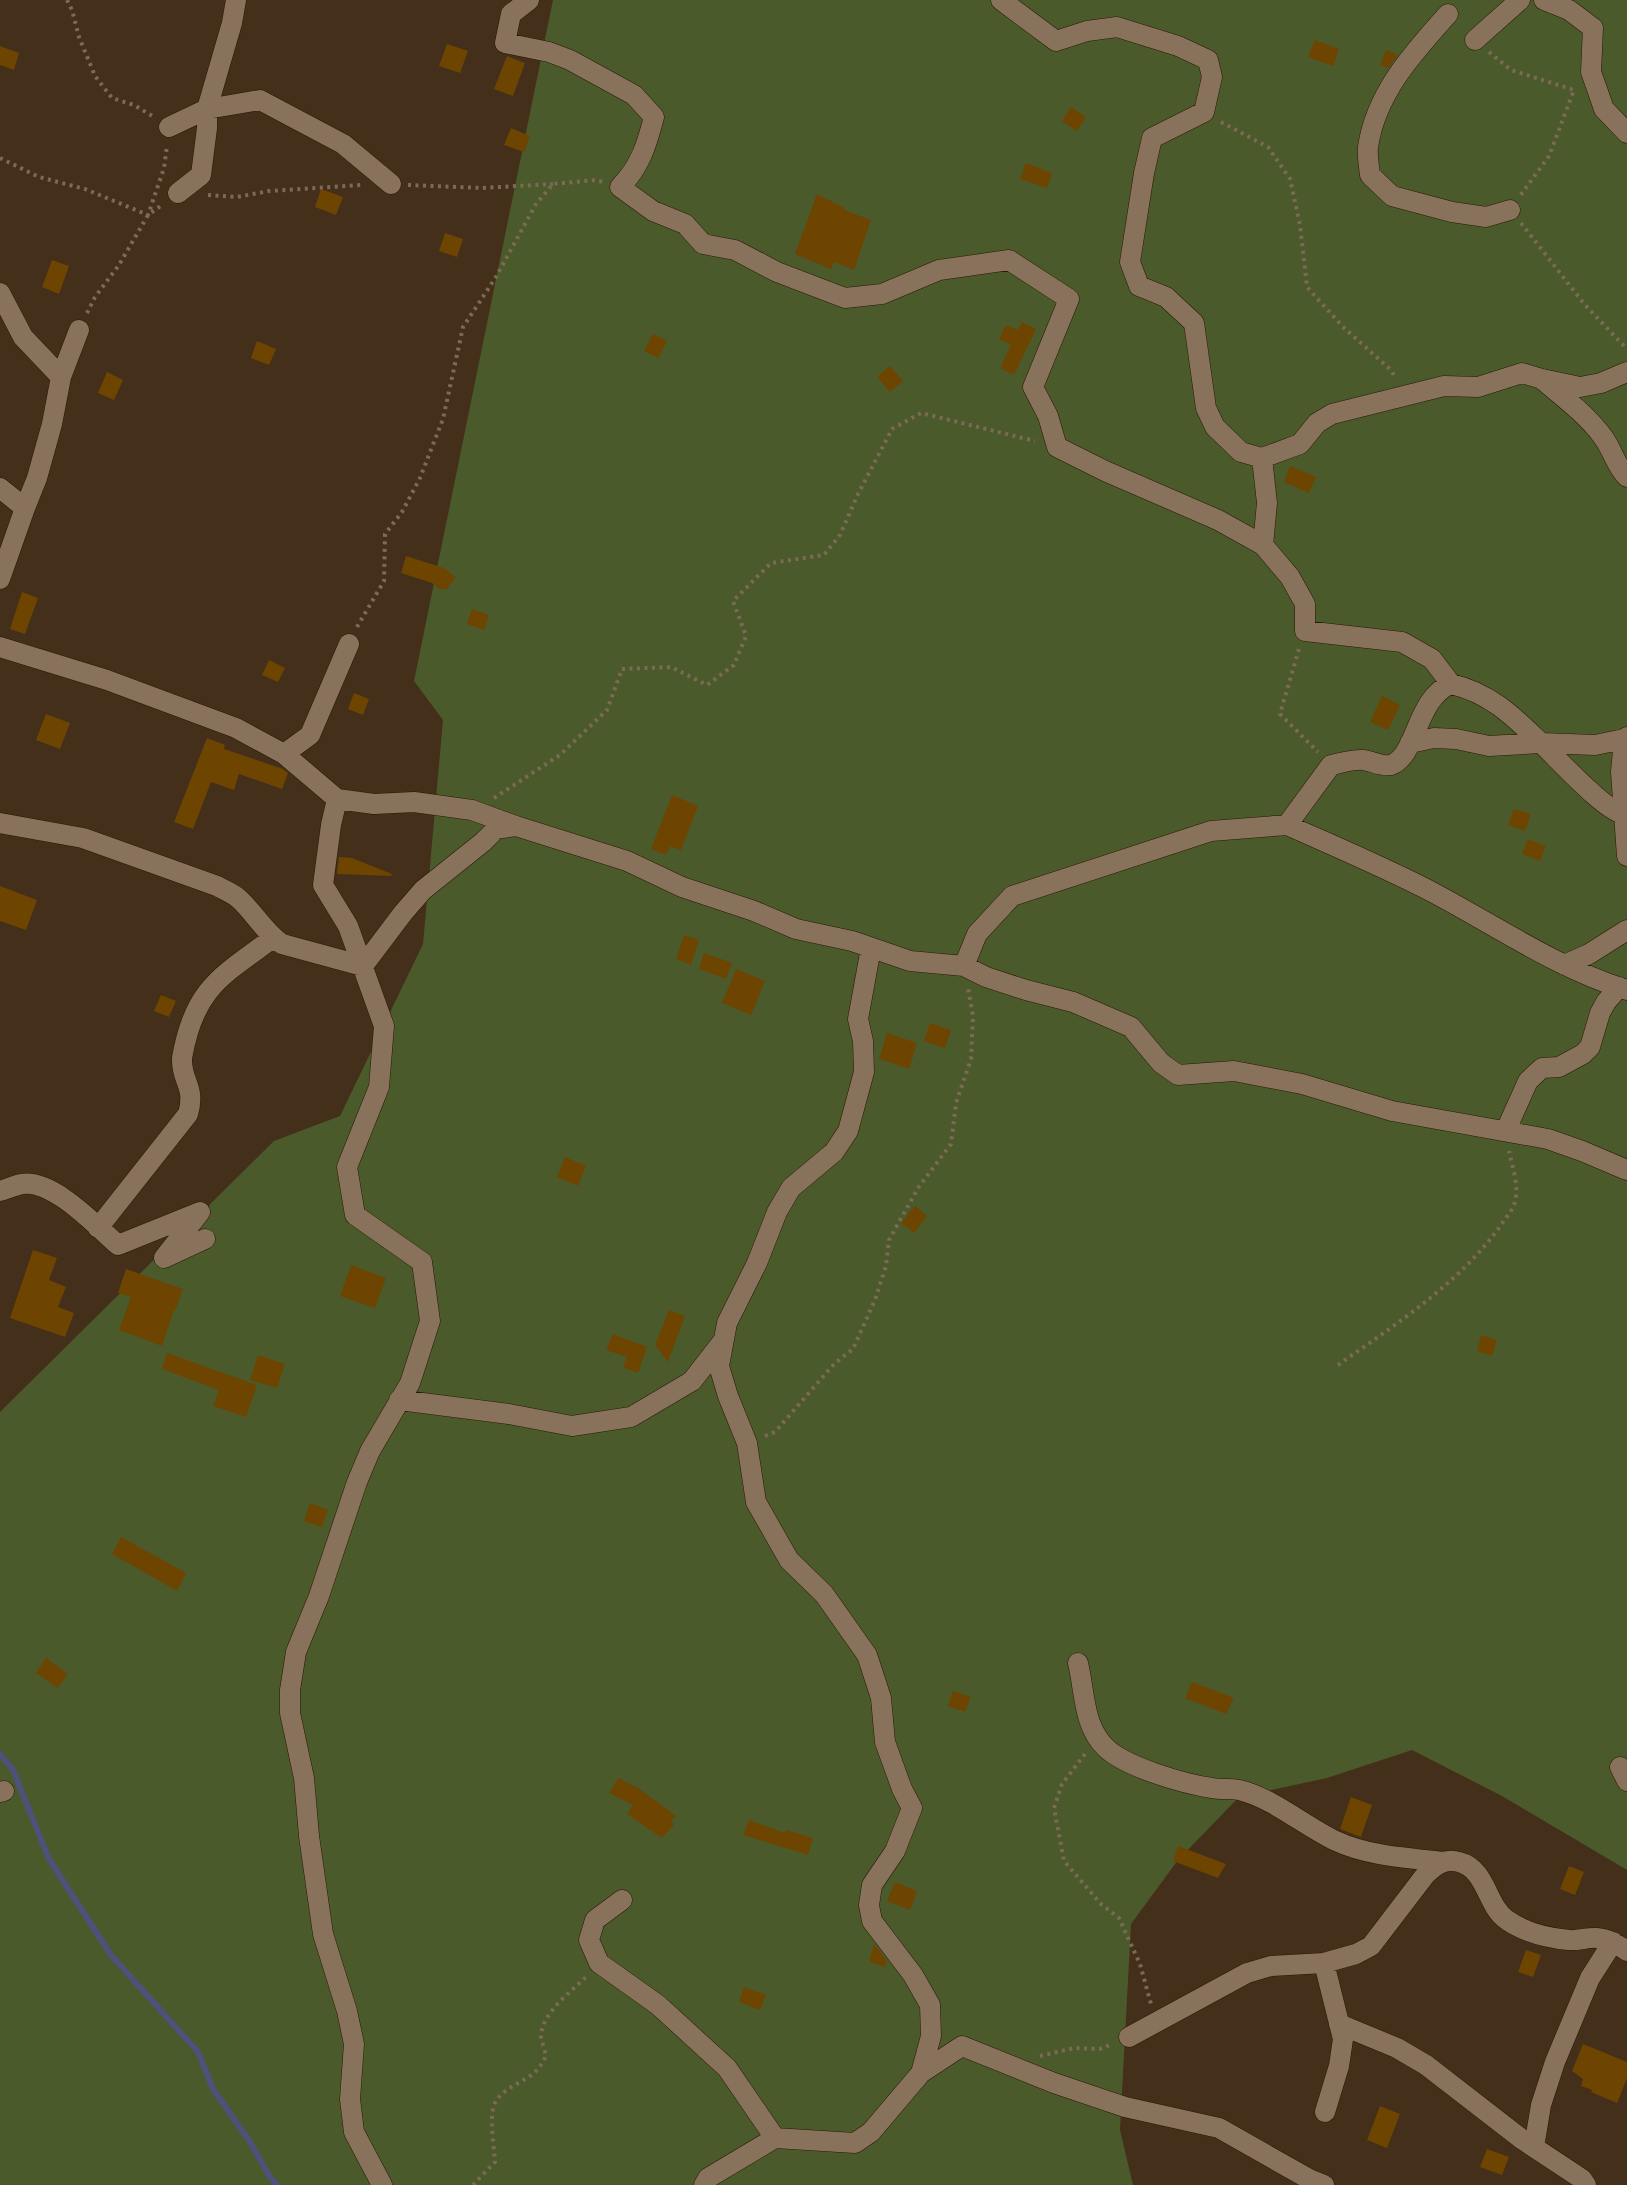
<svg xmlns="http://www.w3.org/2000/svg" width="1627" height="2185" viewBox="0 0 1627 2185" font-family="'Archivo Narrow',sans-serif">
  <rect width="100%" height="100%" fill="#442f1a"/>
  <!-- green -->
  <path fill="#4b5a2b" d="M553,0H1627V1870L1502,1796L1412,1750L1327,1778L1239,1797L1178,1860L1131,1924L1120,2130L1133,2185H0V1412L274,1141L340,1116L423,944L443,720L414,681Z"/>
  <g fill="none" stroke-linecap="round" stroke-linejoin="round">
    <!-- stream -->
    <path stroke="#4c527a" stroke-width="6" d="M0,1754L13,1770L49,1859L111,1955L198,2052L213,2089L250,2142L270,2177L277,2185"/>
  </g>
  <!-- building -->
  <path fill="#6d4500" d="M1315,40L1339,49L1333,66L1308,57Z
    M447,44L468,51L460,73L439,66Z
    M0,46L19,53L14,70L0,65Z
    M1386,50L1398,55L1388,68L1380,65Z
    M507,56L525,63L513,96L494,89Z
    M1071,107L1086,117L1077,131L1062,121Z
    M511,128L530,136L524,152L504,145Z
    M1026,163L1052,173L1047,188L1020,179Z
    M321,189L343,197L336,215L315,207Z
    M817,194L845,208L844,210L871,220L854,270L834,262L831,269L795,254Z
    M445,233L463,239L457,257L439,251Z
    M52,260L69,266L59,294L42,287Z
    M1022,322L1036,329L1014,375L1000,368L1011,345L999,339L1006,325L1018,330Z
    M653,334L667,341L658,358L644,351Z
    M257,341L276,349L269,365L251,358Z
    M890,366L903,381L890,392L877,377Z
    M107,372L123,380L114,400L98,393Z
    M1290,466L1316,477L1309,493L1284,482Z
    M406,556L444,568L456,577L447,589H440L432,583L401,573Z
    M22,592L38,598L25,634L10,629Z
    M472,609L489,615L484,630L467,624Z
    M269,660L285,668L278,682L262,675Z
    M354,693L369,699L363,715L348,709Z
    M1382,696L1400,705L1388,730L1370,722Z
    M46,714L70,723L60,749L36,740Z
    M207,738L225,745L224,749L283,769L288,773L282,789L239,774L234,790L211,782L193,829L174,822Z
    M672,795L698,806L681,850L670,846L666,855L651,849Z
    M1514,809L1531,814L1525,831L1508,825Z
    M1528,839L1546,846L1540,861L1522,854Z
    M339,857L352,858L392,874L391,876L337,874Z
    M0,886L37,900L26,930L0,921Z
    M684,935L699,940L691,965L676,959Z
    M704,953L732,963L726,979L699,969Z
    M736,969L765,981L751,1015L722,1003Z
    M161,995L176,1001L169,1017L154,1011Z
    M930,1023L951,1030L945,1048L924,1041Z
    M887,1033L917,1043L909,1069L879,1059Z
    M565,1157L586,1166L578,1186L557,1177Z
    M915,1206L927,1216L914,1233L901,1223Z
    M33,1250L57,1258L49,1280L66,1287L58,1307L74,1313L65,1337L10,1318Z
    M351,1265L386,1278L375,1308L340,1296Z
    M126,1269L183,1289L175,1311L174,1310L162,1346L119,1330L131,1297L118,1293Z
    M669,1310L685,1316L668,1362L655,1345Z
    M613,1334L647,1347L638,1373L623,1367L627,1357L606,1350Z
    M1481,1335L1497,1340L1492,1356L1477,1351Z
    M167,1353L257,1385L246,1417L213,1406L219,1390L162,1369Z
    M258,1355L285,1364L277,1388L250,1380Z
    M310,1503L328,1510L322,1527L304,1521Z
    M121,1537L186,1573L177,1591L112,1554Z
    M46,1658L68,1674L58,1688L36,1673Z
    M1192,1682L1234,1698L1226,1714L1185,1698Z
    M953,1691L971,1697L965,1712L948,1706Z
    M618,1778L638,1788L676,1816L671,1821L674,1825L662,1838L627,1814L633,1805L609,1793Z
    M1351,1797L1372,1805L1361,1837L1340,1829Z
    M749,1820L785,1833L786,1830L813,1838L808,1855L743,1835Z
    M1178,1846L1226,1864L1218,1878L1173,1861Z
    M1569,1866L1584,1872L1575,1895L1560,1889Z
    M895,1882L917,1891L910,1910L887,1901Z
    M874,1944L887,1961L885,1967L869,1962Z
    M1526,1950L1541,1955L1533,1977L1518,1972Z
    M744,1987L766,1995L760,2010L739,2002Z
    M1583,2044L1627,2062V2078L1617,2103L1591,2092L1592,2090L1581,2086L1583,2079L1572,2071Z
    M1380,2106L1400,2114L1387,2148L1367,2140Z
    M1487,2149L1509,2157L1502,2175L1480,2167Z"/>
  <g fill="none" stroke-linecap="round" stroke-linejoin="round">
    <!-- street casing -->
    <g stroke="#291703" stroke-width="21">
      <path id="street" d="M529,0L511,14L505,43L549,52L570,60L634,95L654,117C647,144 640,167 620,187L653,211L685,224L703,244L735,250L777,272L845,298L882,294L939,270L1009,260L1069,299L1033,387L1048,416L1057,447L1105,471L1218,520L1263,545L1290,577L1305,604V631L1402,642L1432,659L1451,684C1490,693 1513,716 1541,743L1595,745L1624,739
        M1001,0L1056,41L1087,31L1117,27L1178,46L1208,60L1212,77L1204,112L1152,138L1144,173L1130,262L1139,286L1166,297L1194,323L1206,408L1215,427L1241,452L1262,458
        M1544,0L1569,10L1593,28L1591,72L1604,109L1627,133
        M1448,14C1413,53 1376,93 1368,147C1367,156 1369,166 1370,175L1392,196L1452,212L1486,217L1510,210
        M1475,40L1520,0
        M169,127L207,109L260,100L343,144L391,184
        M178,193L201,175L207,128V109L232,23L236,0
        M0,293L23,337L61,377
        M1544,381C1564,398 1587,415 1603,437C1612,449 1616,466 1627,477
        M0,488L25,508L0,579
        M25,508L37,478L52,424L61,377L79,330
        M1263,545L1267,503L1262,458L1300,444L1317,423L1332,414L1444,386L1478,387L1522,373L1542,379L1580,387L1601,383L1627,372
        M0,647L107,680L236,728L284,754L337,799L374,804L414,802L472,810L516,826L627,861L682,887L754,911L796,929L852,941L910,961L964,966L986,977L1026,990L1073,1002L1131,1027L1161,1063L1178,1075L1234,1071L1302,1084L1392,1111L1548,1139L1582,1151L1627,1170
        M1627,737L1624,739L1621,772L1627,856
        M1410,743L1434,738L1456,739L1489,746L1541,743C1557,758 1608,815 1627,815
        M284,754L310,735L349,644
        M337,799L331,825L323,885L348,926L384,1026L379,1087L347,1167L355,1215L422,1262L430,1321L410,1383L370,1451L357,1482L319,1596L296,1652L290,1690V1713L304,1778L309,1836L323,1934L347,2011L354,2044L350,2099L354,2132L382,2185
        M0,823L83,838L217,886C224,890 232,893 238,898C254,912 265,933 282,944L363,966L403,913L423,890L483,842L496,829L516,826
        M1287,825C1336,847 1386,868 1434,893C1498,927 1557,968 1627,990
        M871,948L858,1019L863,1041L864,1072L848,1131L834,1152L791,1188L777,1212L757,1263L727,1323L719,1366L728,1396L747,1443L756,1502L789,1560L824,1594L867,1655L881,1698L885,1742L902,1789L912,1808L895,1851L872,1885L869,1905L872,1921L913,1975L930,2005L931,2036L921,2073
        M1564,965L1589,954L1627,930
        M964,966L977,934L1012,896L1211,831L1287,825L1331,765C1341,763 1353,759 1363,760C1372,761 1382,767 1391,765C1417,756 1416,698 1451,684
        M1506,1130L1528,1081L1542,1068L1559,1067L1583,1054L1590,1047L1600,1013L1606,1002L1619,987
        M0,1191C7,1189 15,1185 22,1184C53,1179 96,1226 118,1245L200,1212L164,1258L205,1239
        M98,1228L188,1114C196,1086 181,1082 182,1058C194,989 220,977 273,938
        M399,1400L509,1414L572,1426L631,1417L692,1381L723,1341
        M1078,1663C1085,1692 1083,1726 1106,1748C1126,1767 1184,1784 1212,1788C1221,1790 1230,1788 1239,1790C1271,1797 1306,1827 1336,1841C1368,1856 1408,1858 1443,1862
        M1620,1767L1627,1781
        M0,1792L4,1791
        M622,1900L595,1920L589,1940L599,1963L658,2005L727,2068L775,2138
        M1324,1963L1343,2039L1339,2066L1325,2112
        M1339,2024L1397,2048L1426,2065L1523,2140L1582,2179L1586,2185
        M1129,2037L1247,1973L1271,1966L1324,1963L1356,1954L1371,1946L1426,1874C1436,1865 1445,1858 1459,1862C1487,1869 1486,1906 1507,1920C1524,1932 1549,1938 1569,1940C1578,1941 1588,1937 1597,1938C1609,1939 1618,1945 1627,1951
        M1534,2147L1541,2105L1555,2062L1590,1978L1613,1942
        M704,2185L708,2178L775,2138L855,2143L871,2132L921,2073L962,2046L1054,2083L1125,2107L1219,2128L1309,2179L1324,2185"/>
    </g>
    <!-- path -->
    <path stroke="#7c6a57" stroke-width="4" stroke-dasharray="3 4.5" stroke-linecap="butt" d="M67,0L72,10L79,37L95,76L112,98L134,105L154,117
      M1489,52L1511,70L1574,90L1549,156L1520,196
      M1221,122L1268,147L1290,179L1300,225L1307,287L1342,326L1392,371L1395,378
      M0,158L39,177L85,189L148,215L164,168L167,146
      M408,185L482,188L553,184
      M208,195L237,197L269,191L362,185
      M1521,223L1585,305L1627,349
      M87,313L95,297L119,265L148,215L162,205
      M357,627L384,581L385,534L402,512L420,478L443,419L463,327L496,277L536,204L553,184L595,180L603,182
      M1299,649L1280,714L1318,752
      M494,798L560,755L607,710L622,669L671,667L707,685L734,665L746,636L733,601L771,563L824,555L840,535L858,494L892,429L921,413L1035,441
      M1338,1365C1396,1324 1459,1284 1501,1225C1507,1216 1515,1208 1516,1197C1518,1182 1512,1166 1509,1151
      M765,1436L775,1432L834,1364L853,1349L875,1300L886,1266L889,1240L918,1188L951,1144L956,1103L971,1059L973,1016L968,988
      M1085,1754L1062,1784L1054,1808L1064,1861L1101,1904L1119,1918L1140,1964L1151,2004
      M1040,2056L1074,2048L1100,2049L1112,2044
      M473,2185L495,2162C494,2145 490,2125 493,2109C497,2089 522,2084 535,2072C540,2067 543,2062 546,2056C545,2050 542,2043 541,2037C541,2013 571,1992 586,1977"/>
    <!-- street -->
    <use href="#street" stroke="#89725b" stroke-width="20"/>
  </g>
</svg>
